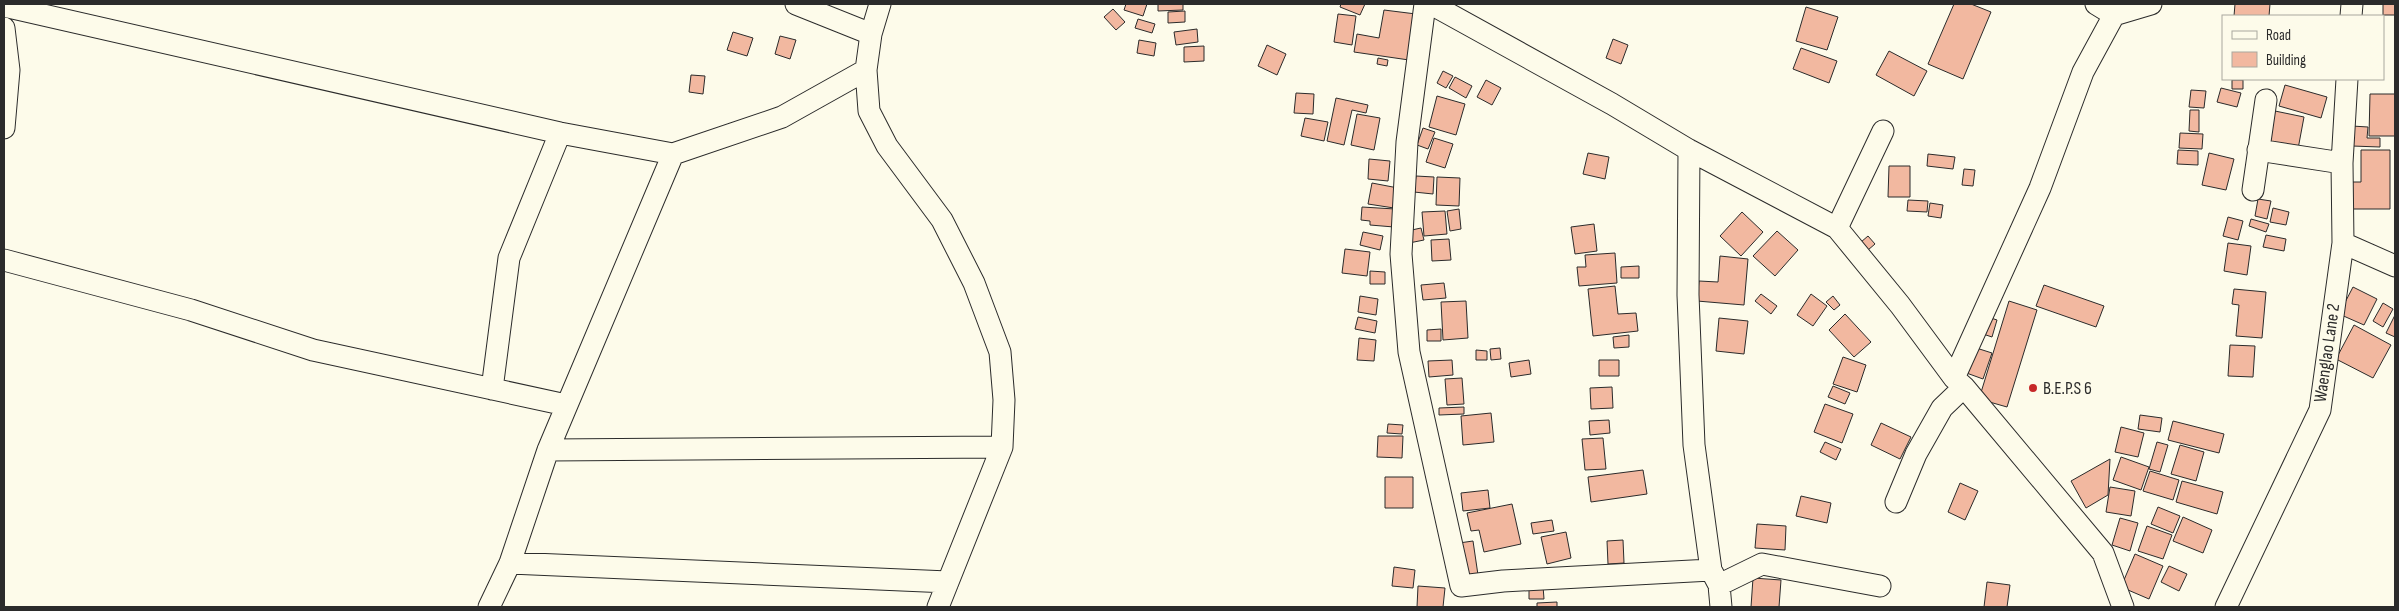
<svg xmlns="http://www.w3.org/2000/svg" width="2399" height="611" viewBox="0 0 2399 611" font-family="'Sofia Sans Condensed',sans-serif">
  <rect width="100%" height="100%" fill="#fdfbea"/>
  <!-- building -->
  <path fill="#f2b8a0" stroke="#2b2b2b" d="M1126,4H1147L1143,16L1124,10Z
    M1158,4H1183V10L1158,11Z
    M1341,4H1365L1360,15L1340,7Z
    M1954,4H1971L1991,12L1963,79L1928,64Z
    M2235,4H2270L2269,16H2234Z
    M2383,4H2395V15H2383Z
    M1806,7L1838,17L1827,50L1796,41Z
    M1113,9L1125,22L1116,30L1104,17Z
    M1384,10L1416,14L1409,60L1354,52L1357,34L1379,38Z
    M1185,11V22L1168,23V12Z
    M1338,14L1356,16L1352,45L1334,42Z
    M1138,19L1155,24L1152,33L1135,28Z
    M1197,29L1198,42L1176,45L1174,32Z
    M733,32L753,38L747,56L727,50Z
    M780,36L796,40L790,59L775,54Z
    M1613,39L1628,45L1621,64L1606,58Z
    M1139,40L1156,43L1154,56L1137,53Z
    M1267,45L1286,54L1277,75L1258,66Z
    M1204,46V61L1184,62V47Z
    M1801,48L1837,61L1829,83L1793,69Z
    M1889,51L1927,71L1914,96L1876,75Z
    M1378,58L1388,60L1387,66L1377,64Z
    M1443,71L1453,76L1446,88L1437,83Z
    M691,75L705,76L703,94L689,92Z
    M1455,77L1472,86L1466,98L1449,88Z
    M1486,80L1501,88L1492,105L1477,97Z
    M2232,80H2243V89H2232Z
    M2285,85L2327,97L2321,118L2279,106Z
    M2221,88L2241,93L2237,107L2217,102Z
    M2191,90L2206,91L2204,108L2189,107Z
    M1296,93L1314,94L1313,114L1294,113Z
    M2370,94H2395V136H2369Z
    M1437,96L1465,104L1456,135L1429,127Z
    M1336,98L1368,105L1366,113L1352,110L1344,145L1327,141Z
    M2190,110H2199V132L2189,131Z
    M2275,111L2304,117L2298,149L2269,144Z
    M1357,114L1380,118L1374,150L1351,145Z
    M1305,118L1328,122L1324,141L1301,136Z
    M2352,126L2368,127L2367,138H2380V147L2352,146Z
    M1423,128L1435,132L1428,149L1417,145Z
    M2180,133L2203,134L2202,149L2179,148Z
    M1434,138L1453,144L1445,168L1426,162Z
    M2178,150L2198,151V165L2177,164Z
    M2361,150H2390V209H2348V182H2361Z
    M1588,153L1609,157L1605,179L1583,174Z
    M2209,153L2234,159L2226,190L2202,185Z
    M1928,154L1955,157L1953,169L1927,166Z
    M1369,159L1390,161L1388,181L1368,179Z
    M1889,166H1910V197H1888Z
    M1964,169L1975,170L1973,186L1962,185Z
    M1416,176L1434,177L1433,194L1414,192Z
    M1437,177L1460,178L1459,206L1436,205Z
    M1372,183L1398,188L1394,208L1368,204Z
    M2258,199L2271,201L2267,219L2255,216Z
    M1908,200L1928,201L1927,212L1907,211Z
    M1930,203L1943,205L1941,218L1928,216Z
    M1362,207L1395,209L1394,227L1370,225V221L1361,220Z
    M2273,208L2289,212L2286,225L2270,222Z
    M1459,209L1461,229L1450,231L1447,211Z
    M1445,211L1447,234L1424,236L1422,212Z
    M1742,212L1763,232L1741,256L1720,236Z
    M2228,217L2243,221L2238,240L2223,236Z
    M2251,219L2269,224L2266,232L2249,226Z
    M1594,224L1597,251L1575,254L1571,227Z
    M1421,228L1424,240L1409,243L1407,231Z
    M1777,231L1798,250L1775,276L1753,256Z
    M1363,232L1383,236L1380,250L1360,245Z
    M2266,235L2286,239L2284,251L2263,247Z
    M1868,236L1875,244L1868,250L1861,242Z
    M1449,239L1451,260L1432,261L1431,240Z
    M2228,243L2251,246L2247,275L2224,271Z
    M1345,249L1370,252L1367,276L1342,273Z
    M1615,253L1617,283L1579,286L1577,267H1586L1585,255Z
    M1720,256L1748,259L1744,305L1697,301L1699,281L1718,282Z
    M1639,266V278H1621V267Z
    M1370,271L1385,272V284H1370Z
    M1444,283L1446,298L1423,300L1421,285Z
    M2044,285L2104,306L2096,327L2036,306Z
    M1615,286L1618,314L1636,313L1638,331L1593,336L1588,289Z
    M2353,287L2377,299L2364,325L2339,314Z
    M2234,289L2266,292L2262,338L2236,336L2239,305L2232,304Z
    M1761,294L1777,306L1771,314L1755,301Z
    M1811,294L1827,306L1813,326L1797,315Z
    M1360,296L1378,299L1376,315L1358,312Z
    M1833,296L1840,305L1834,310L1826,302Z
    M1466,301L1468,338L1443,340L1441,302Z
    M2009,301L2037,310L2007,407L1979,399Z
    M2383,303L2393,309L2383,327L2373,321Z
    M1845,314L1871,342L1854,357L1829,330Z
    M2395,315V337L2386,333Z
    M1985,316L1997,320L1992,337L1980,333Z
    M1358,317L1377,321L1375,333L1355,329Z
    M1719,318L1748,321L1744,354L1716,351Z
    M2354,325L2391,345L2373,378L2336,359Z
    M1441,329V341H1427V330Z
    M1629,335V347L1614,348L1613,337Z
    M1359,338L1376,340L1374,361L1357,360Z
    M2230,345L2255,346L2253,377L2228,376Z
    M1970,346L1992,353L1983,379L1961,371Z
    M1500,348L1501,359L1491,360L1490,349Z
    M1476,350L1487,351V360H1476Z
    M1843,357L1866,365L1857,392L1833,384Z
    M1452,360L1453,375L1429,377L1428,361Z
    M1529,360L1531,374L1511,377L1509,363Z
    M1599,360H1619V376H1599Z
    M1462,378L1464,404L1447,405L1445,379Z
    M1833,386L1850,393L1845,404L1828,397Z
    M1612,387L1613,408L1591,409L1590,388Z
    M1825,404L1853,414L1842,443L1814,432Z
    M1464,407V414L1439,415V408Z
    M1491,413L1494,442L1463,445L1461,416Z
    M2140,415L2162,418L2160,432L2138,429Z
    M1609,420L1610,433L1590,435L1589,421Z
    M2173,421L2224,434L2219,453L2168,440Z
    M1881,423L1911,437L1900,459L1871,445Z
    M1388,424L1403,425L1402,434L1387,433Z
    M2121,427L2144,433L2138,457L2115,452Z
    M1378,436H1403L1402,458L1377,457Z
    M1603,438L1606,469L1585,470L1582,439Z
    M1825,442L1841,449L1836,460L1820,452Z
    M2157,442L2168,445L2160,472L2149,469Z
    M2180,445L2204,452L2196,481L2171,474Z
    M2121,457L2149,467L2141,490L2113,480Z
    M2110,459L2108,495L2086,508L2071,481Z
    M1643,470L1647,494L1591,502L1588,477Z
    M2150,471L2179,480L2173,500L2143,491Z
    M1385,477H1413V508H1385Z
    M2182,481L2223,492L2217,514L2176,502Z
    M1960,483L1978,491L1965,520L1948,512Z
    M2110,487L2135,491L2131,516L2106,512Z
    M1488,490L1490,508L1463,511L1461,493Z
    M1801,496L1831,503L1827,523L1796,516Z
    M1512,504L1521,544L1484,552L1479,530L1471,531L1467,513Z
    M2158,507L2180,516L2173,533L2151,524Z
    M2183,517L2212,530L2203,553L2173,541Z
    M2120,518L2138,523L2130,551L2112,545Z
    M1552,520L1554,531L1533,534L1531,523Z
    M1757,524L1786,526L1785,550L1755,548Z
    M2147,526L2172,535L2163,559L2138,551Z
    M1566,532L1571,558L1547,564L1541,537Z
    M1623,540L1624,563L1608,564L1607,541Z
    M1473,541L1478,575L1464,577L1459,543Z
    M2135,554L2163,566L2149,599L2121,587Z
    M2169,566L2187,574L2179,591L2161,582Z
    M1394,567L1415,570L1413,588L1392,586Z
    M1753,578L1781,580L1779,607H1751Z
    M1987,582L2010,585L2007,607H1984Z
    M1418,586L1445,588L1443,607H1417Z
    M1543,586L1544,599H1529V587Z
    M1557,602V607H1537V603Z"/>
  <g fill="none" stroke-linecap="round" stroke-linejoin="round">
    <!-- minor casing -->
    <g stroke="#2b2b2b" stroke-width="23">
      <path id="minor" d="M796,4L871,34
        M880,4L871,34L866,70L869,111L887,146L942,220L974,283L1000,352L1004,400L1002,447L938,607
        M1425,4L1407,142L1401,254L1409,352L1461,586L1503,581L1711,570
        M1431,4L1612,104L1689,150L1837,228L1900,305L1954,378L1964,387L2103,553L2123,607
        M2096,4L2114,15
        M4,6L560,133L673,154L782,117L866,70
        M2351,16L2352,4
        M4,28L9,70L4,128
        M1689,150L1688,295L1694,445L1711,570L1719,585L1721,607
        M2258,150L2342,163
        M2253,190L2266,100
        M1837,228L1883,131
        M2343,243L2395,266
        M4,260L191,310L313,350L566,405
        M1954,378L2040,188L2083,72L2114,15L2151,4
        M492,389L509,258L560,133
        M548,450L1002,447
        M1896,502L1916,454L1942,408L1964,387
        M510,563L948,582
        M1719,585L1762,564L1880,586
        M489,607L510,563L548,450L673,154
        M2226,607L2320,410L2343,243L2342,163L2347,79"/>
    </g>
    <!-- minor -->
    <use href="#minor" stroke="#fdfbea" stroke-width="21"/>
  </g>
  <!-- markers -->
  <circle fill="#c62828" stroke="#fdfbea" stroke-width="2" cx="2033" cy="388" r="5"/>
  <g text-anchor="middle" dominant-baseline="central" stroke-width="4" stroke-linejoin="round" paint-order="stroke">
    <!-- street labels -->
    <g font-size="18" fill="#2b2b2b" stroke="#fdfbea">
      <text transform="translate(2327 353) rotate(-82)">Waenglao Lane 2</text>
    </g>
    <!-- poi labels -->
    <g font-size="18" fill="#2b2b2b" stroke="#fdfbea" text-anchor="start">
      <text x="2043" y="388">B.E.P.S 6</text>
    </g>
  </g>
  <!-- border -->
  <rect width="2399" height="611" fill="none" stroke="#2b2b2b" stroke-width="10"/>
  <!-- legend -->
  <rect x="2222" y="15" width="162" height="65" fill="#fdfbea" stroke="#a9a89e"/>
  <rect x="2232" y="31" width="25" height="8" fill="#fdfbea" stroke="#a9a89e"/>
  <text x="2266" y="40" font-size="15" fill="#2b2b2b">Road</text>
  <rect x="2232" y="52" width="25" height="15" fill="#f2b8a0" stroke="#a9a89e"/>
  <text x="2266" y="65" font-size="15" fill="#2b2b2b">Building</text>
</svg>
